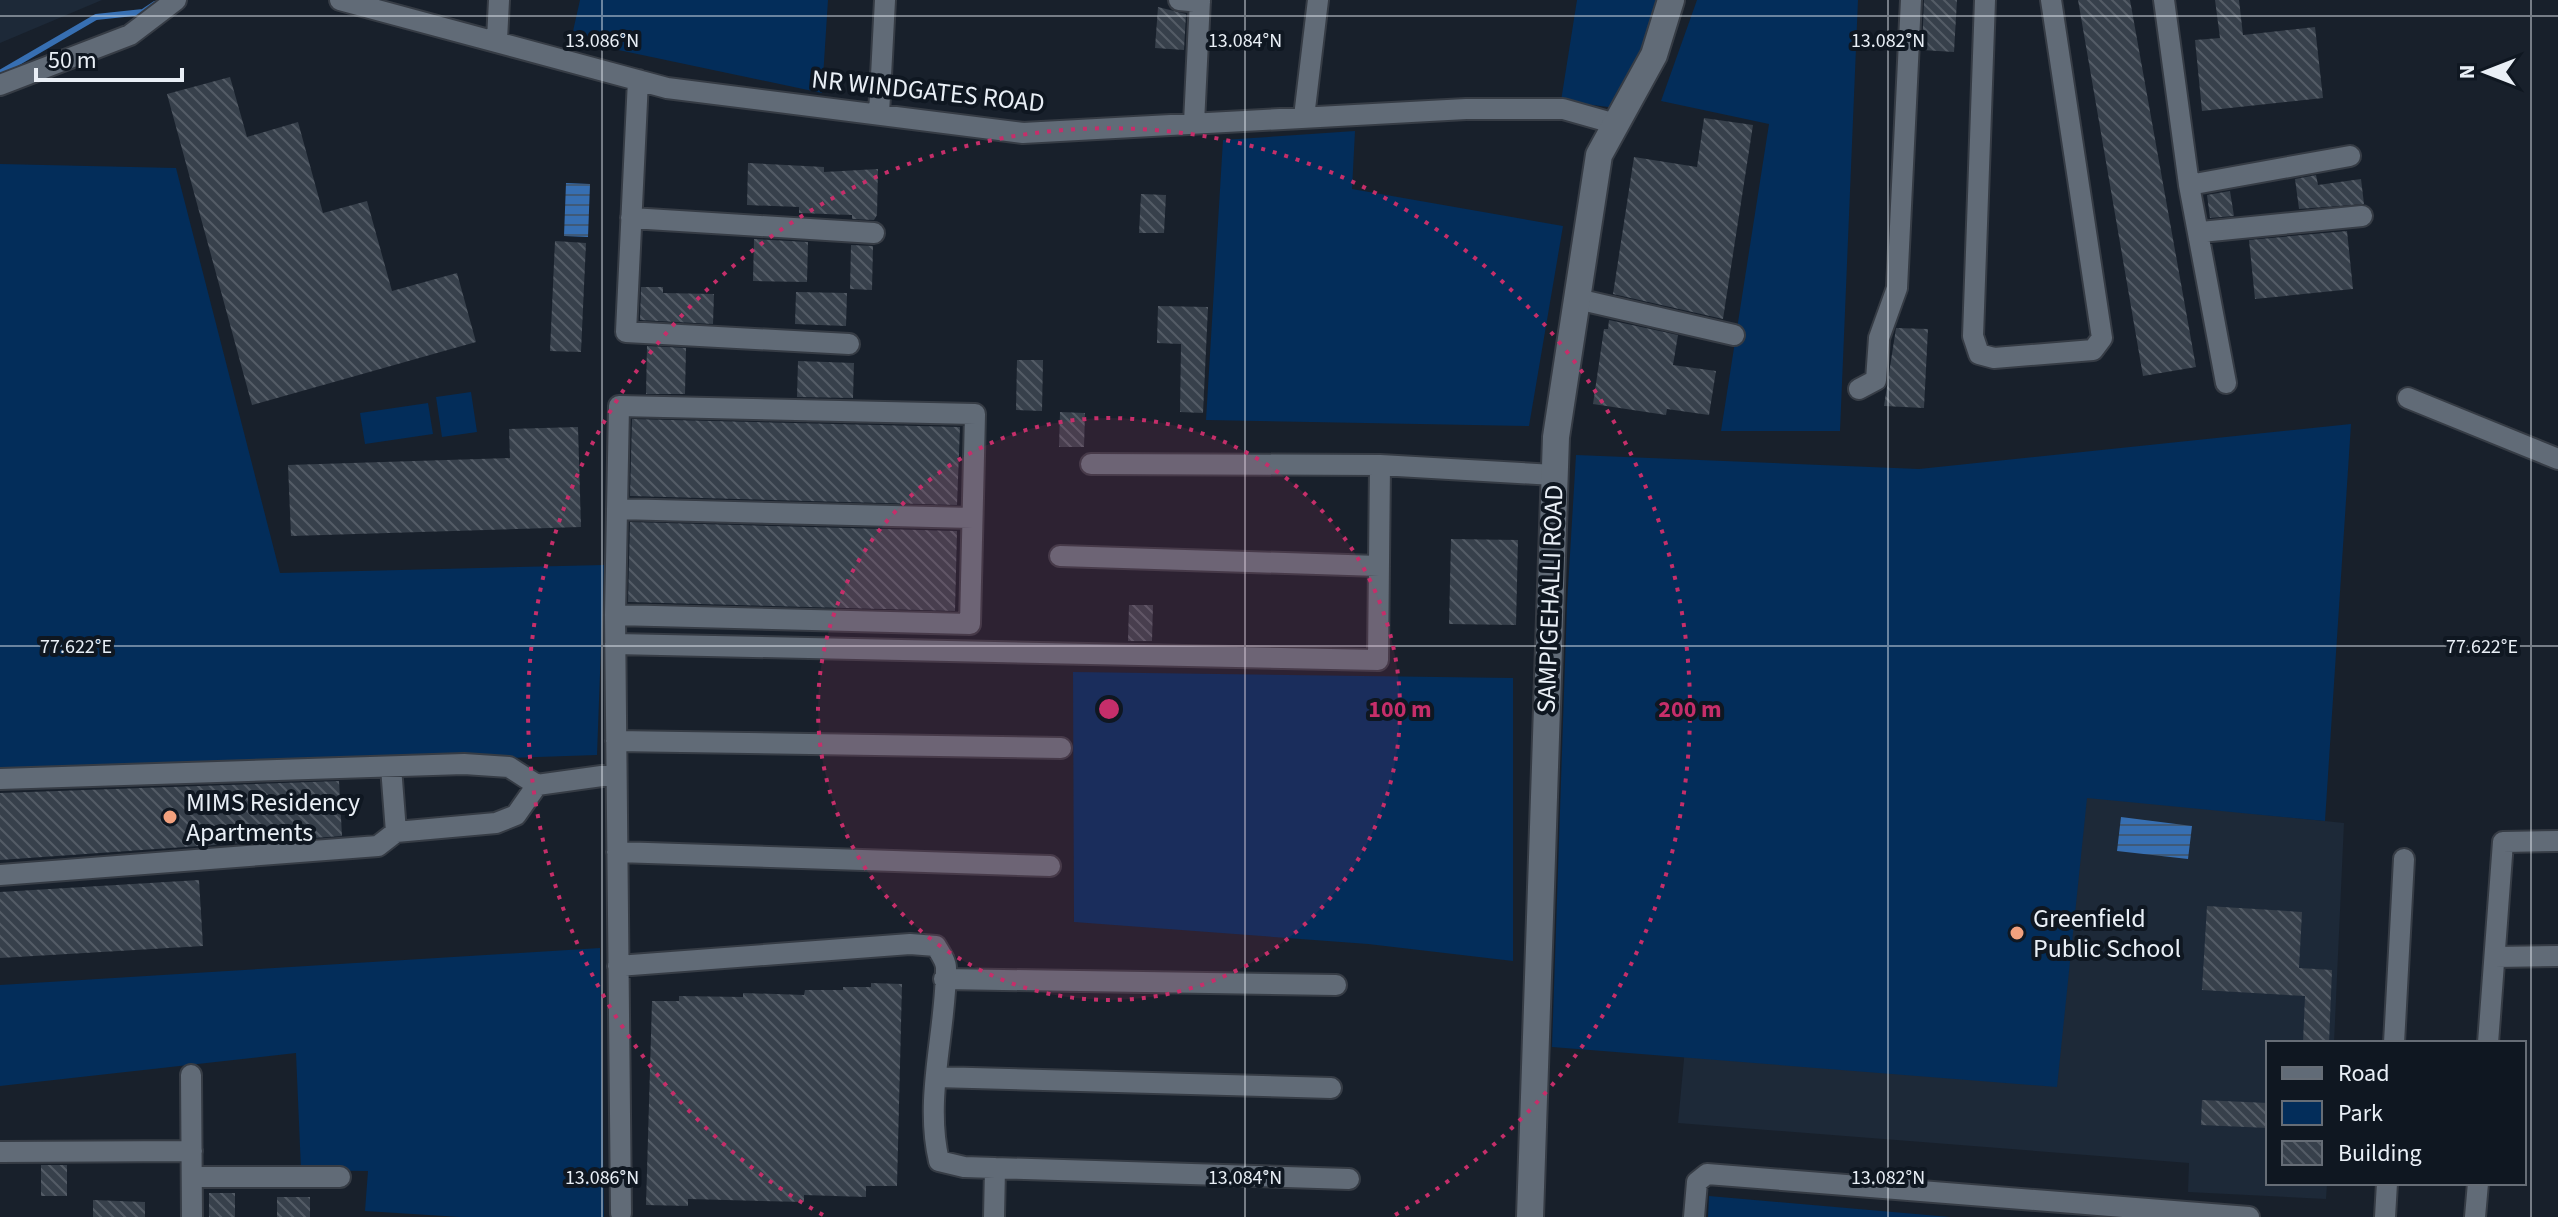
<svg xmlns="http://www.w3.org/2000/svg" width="2558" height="1217" viewBox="0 0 2558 1217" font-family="'Source Sans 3',sans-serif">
  <defs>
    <pattern id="water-rules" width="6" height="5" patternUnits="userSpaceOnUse" patternTransform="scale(2)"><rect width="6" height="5" fill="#376fb2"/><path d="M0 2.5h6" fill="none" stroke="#3f5a79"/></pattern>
    <pattern id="building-back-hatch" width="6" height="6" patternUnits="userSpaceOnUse" patternTransform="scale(2)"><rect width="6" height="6" fill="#37404b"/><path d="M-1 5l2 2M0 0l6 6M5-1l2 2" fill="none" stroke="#545c66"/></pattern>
  </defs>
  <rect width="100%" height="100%" fill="#18202b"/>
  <!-- built -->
  <path fill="#1d2938" d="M0,0H102L0,43Z
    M1711,771L2112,799L2344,823L2334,1043H2268V1183H2327L2326,1199L2188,1192L2189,1163L1678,1123Z"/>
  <!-- green -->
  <path fill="#032d5a" d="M580,0H828L822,93L571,40Z
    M1577,0H1659L1645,47L1616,108L1561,101Z
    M1697,0H1858L1840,431H1721L1769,124L1661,101Z
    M1355,131L1352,189L1563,226L1529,426L1206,420L1223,140Z
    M0,164L176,168L280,573L604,565L597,755L0,775Z
    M471,392L477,432L442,437L436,397Z
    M428,403L433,434L365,444L360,413Z
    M2351,424L2325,821L2087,798L2057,1087L1552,1047L1567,604L1576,455L1919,469Z
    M1073,672L1513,678V961L1368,944L1074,922Z
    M600,948L604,1217H460L365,1211L368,1171L301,1170L296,1053L0,1086V985Z
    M1709,1196L1950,1217H1708Z"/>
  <!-- water -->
  <path fill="url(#water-rules)" d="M566,183L590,184L588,237L564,236Z
    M2121,817L2192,826L2188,859L2117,851Z"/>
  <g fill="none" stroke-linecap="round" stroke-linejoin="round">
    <!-- stream -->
    <path stroke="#376fb2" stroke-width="6" d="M0,73L96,17L143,12L155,4"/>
  </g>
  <!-- building -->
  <path fill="url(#building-back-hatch)" d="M1924,0H1957L1954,52L1922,50Z
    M2078,0H2130L2196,367L2143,376Z
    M2215,0H2239L2243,35L2315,27L2323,98L2202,111L2195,40L2220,38Z
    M1158,7L1186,14L1184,50L1155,48Z
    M230,77L247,137L298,122L323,213L367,201L392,291L457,273L476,342L252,405L167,94Z
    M1704,118L1753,125L1723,319L1613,294L1634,157L1697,167Z
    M748,163L824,167V172L878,169L877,215L874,220L852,219V215L799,213V207L747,205Z
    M2316,175L2318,185L2361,179L2364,204L2299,209L2295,179Z
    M2230,191L2234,216L2210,218L2207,195Z
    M1141,194L1166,195L1164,233H1139Z
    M2347,231L2353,289L2255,299L2249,240Z
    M754,239L808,242L807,282L753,281Z
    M555,241L586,243L581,352L550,351Z
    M851,245L873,246L872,290L850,289Z
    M641,287H663V293L714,294L713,324L640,320Z
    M796,292L847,293L846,326L795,324Z
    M1158,306L1208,307L1203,413L1180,412L1181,344L1157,343Z
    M1609,320L1678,335L1673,365L1716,371L1709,415L1667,409L1666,415L1593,404L1604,329H1608Z
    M1896,328L1928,329L1924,408L1884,406Z
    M647,346L686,348L685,394H646Z
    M1017,360H1043L1042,411L1016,410Z
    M798,361L854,363L853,398L797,397Z
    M1060,412L1085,413L1084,447H1059Z
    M632,419L960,427L957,505L630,496Z
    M578,427L581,527L291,536L288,465L510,458L509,429Z
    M630,522L957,531L955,611L628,602Z
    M1451,539L1518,540L1516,625L1449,624Z
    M1129,605H1153L1152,641H1128Z
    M339,781L342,836L0,860V793Z
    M199,880L203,946L0,958V892Z
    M2207,906L2302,912L2299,968L2332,970L2329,1043H2303L2305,996L2202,990Z
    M871,983L902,984L897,1186H866V1197L804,1195V1202L688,1199V1206L646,1205L652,1001H679V996L743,997V993L804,995L805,990H843V987H871Z
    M2202,1100L2268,1103V1128L2201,1125Z
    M41,1165H67V1196H41Z
    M209,1193H235V1217H209Z
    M277,1197H310V1217H277Z
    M93,1200L145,1202V1217H93Z"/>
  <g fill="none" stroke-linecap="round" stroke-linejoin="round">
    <!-- minor casing -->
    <g stroke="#363c45" stroke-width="24">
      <path id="minor" d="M340,0L667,88L1023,133L1466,109H1563L1616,124
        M1179,0L1200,2
        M1985,0L1973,336L1979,354L1994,358L2093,350L2102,338L2051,0
        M2164,0L2189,185L2226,383
        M497,40L499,0
        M638,80L626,332L849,344
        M0,85L130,35L176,0
        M879,114L885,0
        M1304,117L1318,0
        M1194,123L1200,0
        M2189,185L2350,156
        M631,218L874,233
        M2201,232L2362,216
        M1577,299L1734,335
        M1859,389L1876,380L1879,338L1897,288L1911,0
        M2408,398L2558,459
        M1091,464L1380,465L1554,475
        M617,509L972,518
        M1060,556L1379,566
        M615,615L970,624L975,414L619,406L615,615L621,1213
        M615,644L1378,660L1380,465
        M616,741L1061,748
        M391,767L396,832
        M0,779L464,764L509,767L537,785L616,774
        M617,852L1050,866
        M0,875L378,846L396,832L496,823L516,815L537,785
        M2495,957L2558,956
        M618,966L910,944L936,946C940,953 946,961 946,968C946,1032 924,1098 939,1161L964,1167L1349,1179
        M944,979L1336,985
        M2394,1043L2404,859
        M2488,1043L2503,842L2558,841
        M191,1075L192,1217
        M936,1077L1331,1088
        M0,1152L192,1151
        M192,1177H340
        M994,1217L995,1168
        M1694,1217L1697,1182L1707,1174L2249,1217
        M2385,1217L2387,1183
        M2475,1217L2478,1183"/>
    </g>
    <!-- tertiary casing -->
    <g stroke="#363c45" stroke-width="30">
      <path id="tertiary" d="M1530,1217L1556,437L1599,155L1654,55L1671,0"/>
    </g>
    <!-- minor -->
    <use href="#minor" stroke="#616b77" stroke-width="20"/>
    <!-- tertiary -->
    <use href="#tertiary" stroke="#616b77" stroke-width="26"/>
  </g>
  <!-- ticks -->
  <path fill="none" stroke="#e9eff6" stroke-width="2" stroke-opacity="0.45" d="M602,0V1217M1245,0V1217M1888,0V1217M2531,0V1217M0,16H2558M0,646H2558"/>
  <!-- distance rings -->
  <circle cx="1109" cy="709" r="291" fill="#c62e6a" fill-opacity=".12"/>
  <g fill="none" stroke="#c62e6a" stroke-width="4" stroke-dasharray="4 8">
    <circle cx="1109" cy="709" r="291"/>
    <path d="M823 1215A581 581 0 1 1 1395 1215"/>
  </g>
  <!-- markers -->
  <g fill="#f2a17e" stroke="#0f1721" stroke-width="3">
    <circle cx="170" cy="817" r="8"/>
    <circle cx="2017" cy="933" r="8"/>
  </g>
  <g text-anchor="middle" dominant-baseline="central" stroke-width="8" stroke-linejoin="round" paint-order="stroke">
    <!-- street labels -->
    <g font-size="26" fill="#e9eff6" stroke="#0f1721">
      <text transform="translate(928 91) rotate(6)">NR WINDGATES ROAD</text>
      <text transform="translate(1550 599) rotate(-88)">SAMPIGEHALLI ROAD</text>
    </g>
    <!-- poi labels -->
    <g font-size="26" fill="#e9eff6" stroke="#0f1721" text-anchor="start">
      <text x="186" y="802">MIMS Residency<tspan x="186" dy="30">Apartments</tspan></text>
      <text x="2033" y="918">Greenfield<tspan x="2033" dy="30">Public School</tspan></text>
    </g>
  </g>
  <g font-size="20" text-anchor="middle" fill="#e9eff6" stroke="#0f1721" stroke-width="8" stroke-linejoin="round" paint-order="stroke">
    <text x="602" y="47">13.086°N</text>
    <text x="1245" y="47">13.084°N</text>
    <text x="1888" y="47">13.082°N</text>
    <text x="2482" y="653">77.622°E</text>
    <text x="76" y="653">77.622°E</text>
    <text x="602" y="1184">13.086°N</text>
    <text x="1245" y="1184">13.084°N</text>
    <text x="1888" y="1184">13.082°N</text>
  </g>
  <circle cx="1109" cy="709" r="12" fill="#c62e6a" stroke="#0f1721" stroke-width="4"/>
  <g font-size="24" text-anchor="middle" font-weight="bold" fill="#c62e6a" stroke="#0f1721" stroke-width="8" stroke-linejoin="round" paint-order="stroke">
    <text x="1400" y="717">100 m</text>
    <text x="1690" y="717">200 m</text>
  </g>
  <!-- legend -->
  <rect x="2266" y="1041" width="260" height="144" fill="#0f1721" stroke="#666d76" stroke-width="2"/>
  <rect x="2282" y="1067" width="40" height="12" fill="#616b77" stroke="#666d76" stroke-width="2"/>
  <text x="2338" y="1081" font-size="24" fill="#e9eff6">Road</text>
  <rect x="2282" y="1101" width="40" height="24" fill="#032d5a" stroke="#666d76" stroke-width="2"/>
  <text x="2338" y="1121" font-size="24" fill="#e9eff6">Park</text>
  <rect x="2282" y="1141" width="40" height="24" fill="url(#building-back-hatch)" stroke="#666d76" stroke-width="2"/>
  <text x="2338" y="1161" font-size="24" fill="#e9eff6">Building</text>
  <!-- north arrow -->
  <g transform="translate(2486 72) rotate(270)" stroke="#0f1721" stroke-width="6" paint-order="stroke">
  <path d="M0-6L14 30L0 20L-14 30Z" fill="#e9eff6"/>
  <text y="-12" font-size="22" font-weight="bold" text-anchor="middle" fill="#e9eff6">N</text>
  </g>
  <!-- scale -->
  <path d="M36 68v12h146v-12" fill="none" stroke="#e9eff6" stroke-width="4"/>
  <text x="48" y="68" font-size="24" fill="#e9eff6" stroke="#0f1721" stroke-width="6" paint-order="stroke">50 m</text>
</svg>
